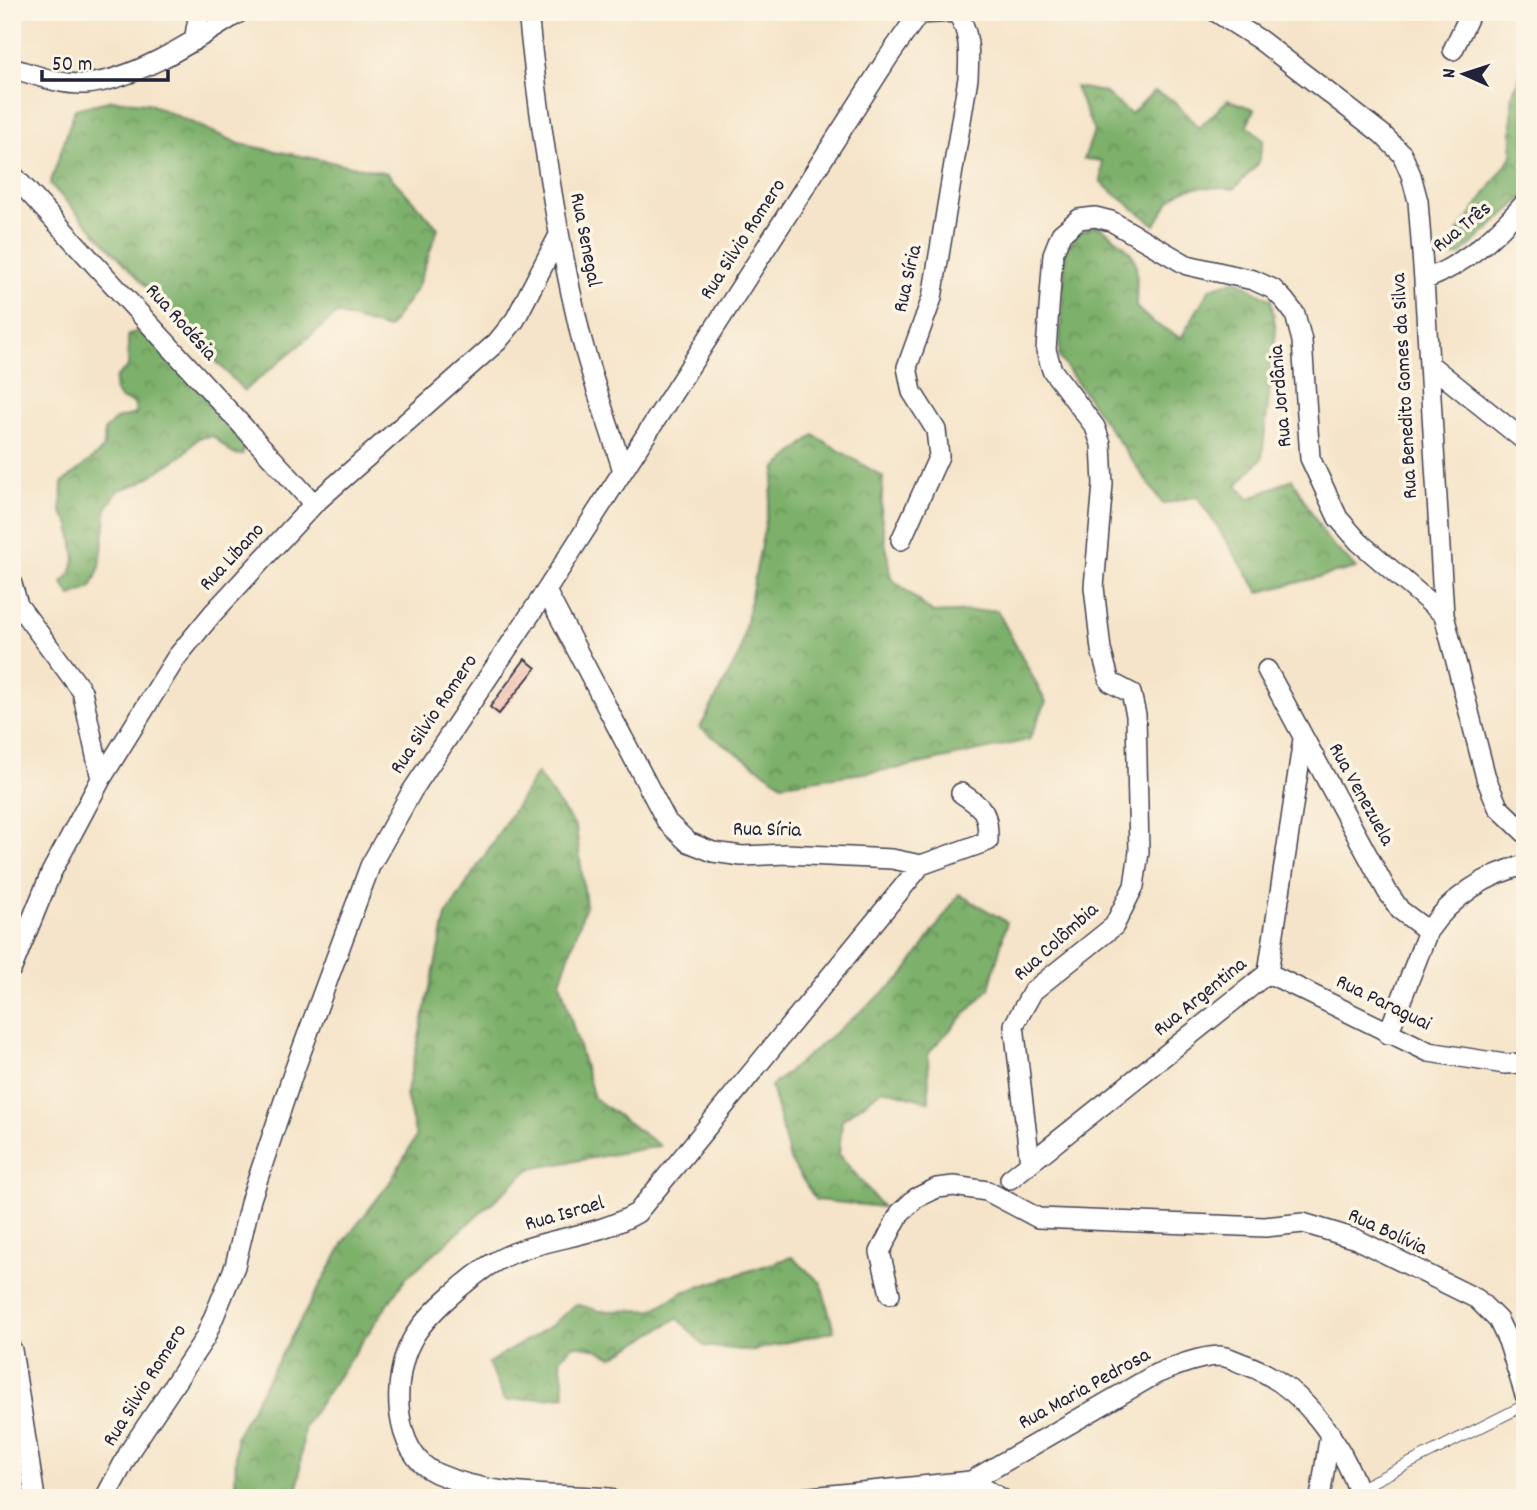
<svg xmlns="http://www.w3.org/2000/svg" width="1537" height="1510" viewBox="0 0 1537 1510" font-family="Dekko,sans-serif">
  <defs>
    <pattern id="forest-crowns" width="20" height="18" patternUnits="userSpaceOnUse" patternTransform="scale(1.75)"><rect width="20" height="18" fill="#7db06a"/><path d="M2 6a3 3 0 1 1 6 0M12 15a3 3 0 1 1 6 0" fill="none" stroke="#668f58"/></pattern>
    <pattern id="building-hatch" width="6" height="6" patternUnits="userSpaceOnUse" patternTransform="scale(1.75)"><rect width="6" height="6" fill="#f2a999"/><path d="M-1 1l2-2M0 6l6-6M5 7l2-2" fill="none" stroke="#cf9185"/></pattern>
  </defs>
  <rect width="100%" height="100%" fill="#fcf5e5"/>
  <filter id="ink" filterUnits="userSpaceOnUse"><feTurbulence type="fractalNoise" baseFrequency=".0143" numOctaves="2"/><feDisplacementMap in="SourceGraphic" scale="14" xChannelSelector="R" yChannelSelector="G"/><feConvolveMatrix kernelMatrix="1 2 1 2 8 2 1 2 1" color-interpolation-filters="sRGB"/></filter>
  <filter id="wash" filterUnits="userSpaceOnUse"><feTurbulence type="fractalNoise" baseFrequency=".00686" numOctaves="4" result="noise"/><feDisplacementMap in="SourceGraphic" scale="28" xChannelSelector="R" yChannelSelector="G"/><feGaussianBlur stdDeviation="1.57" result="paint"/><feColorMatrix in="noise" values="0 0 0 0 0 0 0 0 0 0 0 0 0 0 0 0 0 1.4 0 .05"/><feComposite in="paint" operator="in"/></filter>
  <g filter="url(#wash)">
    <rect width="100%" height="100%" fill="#f5e4c9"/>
    <!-- forest -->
    <path fill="url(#forest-crowns)" stroke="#506952" stroke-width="2" d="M1525,64V196L1460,255L1440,258L1512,156V95Z
      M1075,87L1104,92L1131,114L1154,91L1173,100L1199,128L1228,100L1254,109L1247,125L1263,140L1258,164L1234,189C1188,186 1178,182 1155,225L1101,183L1102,161L1084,159L1094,131Z
      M112,100L148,103L240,144L387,173L438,228L417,288L388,329L337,314L244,391L50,184L75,109Z
      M1098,225C1142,259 1137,252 1136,307L1152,322L1181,338L1210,288L1237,280L1271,300L1276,330L1262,458L1237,485L1249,499L1292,479L1327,539L1356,568L1259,592L1197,496L1163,504L1059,357L1066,247L1080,232Z
      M145,328L232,422L245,446L242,455L233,454L213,436L198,438L184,454L140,483L119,490L107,507L100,567L91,588L71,596L62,583L70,574L75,558L70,525L61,511L62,483C69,477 101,453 103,448C105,443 104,436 104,431L116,419L136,414L134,403L121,399L114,390L116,377L128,366V335Z
      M814,435L883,477L881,515L891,578L933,613L997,610L1046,702L1029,740L901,768L782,784L700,728L740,653L776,468Z
      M537,773L576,828L586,905L560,982L594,1098L660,1146L530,1169L406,1278L304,1426L298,1490L304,1498H235L236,1436L346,1239L390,1182L416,1137L406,1095L446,916Z
      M959,894L1007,922L989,989L928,1053L929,1102L883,1089L842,1120L839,1154L882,1207L816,1200L790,1160L771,1086L902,977Z
      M792,1257L821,1283L834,1331L751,1351L704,1346L678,1318L613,1357L593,1348L573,1345L560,1359L565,1396L505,1401L488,1363L552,1325L576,1304L600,1311L653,1310L683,1292Z"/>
    <g id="blocks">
      <!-- building -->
      <path fill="url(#building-hatch)" d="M525,659L536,668L499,714L490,707Z"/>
    </g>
  </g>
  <g filter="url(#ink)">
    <use href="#blocks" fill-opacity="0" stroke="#423f50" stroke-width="2"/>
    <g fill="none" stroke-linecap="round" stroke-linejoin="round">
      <!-- service casing -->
      <g stroke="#423f50" stroke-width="12">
        <path id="service" d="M1358,1489L1525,1405"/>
      </g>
      <!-- minor casing -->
      <g stroke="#423f50" stroke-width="22">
        <path id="minor" d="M528,12C539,121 555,227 580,333C592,380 609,425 623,471
          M1216,12L1260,40L1382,134L1402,154L1411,175L1418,201L1424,280L1444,615L1486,778L1498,807L1525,833
          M918,14L958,12
          M194,41L199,12
          M1453,50L1471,12
          M12,68C35,75 61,85 85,84C136,80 197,39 240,12
          M12,174L314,504
          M1424,280C1466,264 1495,236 1525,203
          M1429,364L1525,441
          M901,540L939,456L936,430L912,392L907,367L932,298L968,78C969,56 971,33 957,13
          M12,584L18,605L82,691L101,779
          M546,591L667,822L688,842L713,852L742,856L786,854L892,859L921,865L988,841C988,812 985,809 961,793
          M1267,670L1387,891L1400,910L1428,931
          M12,968L51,873L101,779L176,658L213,613L314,504L497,342L515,320L559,235
          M1268,973L1429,1052L1505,1064L1525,1063
          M1388,1034L1428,931C1451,898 1486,874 1525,865
          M1030,1163L1014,1025L1033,991L1114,926L1134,886L1139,852L1136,715L1131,693L1110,682L1101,650L1094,587L1103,484L1101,444L1095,427L1052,370L1046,350L1053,254L1061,234L1079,219L1095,217L1111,221L1187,265L1253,280L1273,289L1284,300L1295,314L1302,341L1310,458L1338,518L1359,542L1444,615
          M1010,1179L1268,973L1303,739
          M890,1294L880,1252L900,1213L916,1198L937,1188L954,1186L987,1191L1038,1218L1265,1227L1303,1223L1356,1239L1477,1299L1498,1320L1508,1341L1525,1395
          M12,1350L35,1498
          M971,1481L1001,1498
          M105,1498L131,1449L205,1338L235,1266L251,1199L294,1071L370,866L412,791L546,591L887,59L920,12
          M609,1498C551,1494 490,1497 436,1473C392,1453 391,1377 412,1340C425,1315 465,1282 488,1266C534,1236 589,1241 637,1213L921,865
          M801,1498L971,1481L1156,1374C1176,1366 1197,1357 1219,1356C1227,1356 1236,1361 1244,1364C1302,1384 1342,1442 1361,1498
          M1320,1498L1330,1433"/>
      </g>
      <!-- service -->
      <use href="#service" stroke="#fff" stroke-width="10"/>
      <!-- minor -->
      <use href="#minor" stroke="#fff" stroke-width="19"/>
    </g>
  </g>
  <g text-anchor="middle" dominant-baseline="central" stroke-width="7" stroke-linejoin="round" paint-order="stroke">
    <!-- street labels -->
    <g font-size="21" fill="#22223b" stroke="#fcf5e5">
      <text transform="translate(1463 228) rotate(-39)">Rua Três</text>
      <text transform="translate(584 240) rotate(79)">Rua Senegal</text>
      <text transform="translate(744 240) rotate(-57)">Rua Silvio Romero</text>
      <text transform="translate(909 279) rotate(-77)">Rua Síria</text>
      <text transform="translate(180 323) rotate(48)">Rua Rodésia</text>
      <text transform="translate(1406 386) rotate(-93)">Rua Benedito Gomes da Silva</text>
      <text transform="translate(1282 396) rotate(-95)">Rua Jordânia</text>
      <text transform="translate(233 558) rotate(-47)">Rua Libano</text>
      <text transform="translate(435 715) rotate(-56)">Rua Silvio Romero</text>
      <text transform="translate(1360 795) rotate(61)">Rua Venezuela</text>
      <text transform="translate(767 831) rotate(1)">Rua Síria</text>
      <text transform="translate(1057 943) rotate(-42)">Rua Colômbia</text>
      <text transform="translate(1201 998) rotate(-39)">Rua Argentina</text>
      <text transform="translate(1383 1004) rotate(26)">Rua Paraguai</text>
      <text transform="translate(565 1215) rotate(-16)">Rua Israel</text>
      <text transform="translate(1387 1233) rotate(25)">Rua Bolívia</text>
      <text transform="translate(146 1386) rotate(-58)">Rua Silvio Romero</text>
      <text transform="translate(1085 1390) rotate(-29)">Rua Maria Pedrosa</text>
    </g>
  </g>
  <!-- margin -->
  <rect width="1537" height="1510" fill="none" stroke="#fcf5e5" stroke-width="42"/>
  <!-- north arrow -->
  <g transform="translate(1464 74) rotate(273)" stroke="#fcf5e5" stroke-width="5" paint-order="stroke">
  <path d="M0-5L12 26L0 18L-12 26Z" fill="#22223b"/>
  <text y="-10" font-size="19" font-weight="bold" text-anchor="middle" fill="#22223b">N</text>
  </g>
  <!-- scale -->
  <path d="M42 70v10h126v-10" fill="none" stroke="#22223b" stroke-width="3.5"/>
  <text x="52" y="70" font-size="21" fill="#22223b" stroke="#fcf5e5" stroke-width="5" paint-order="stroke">50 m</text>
</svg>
